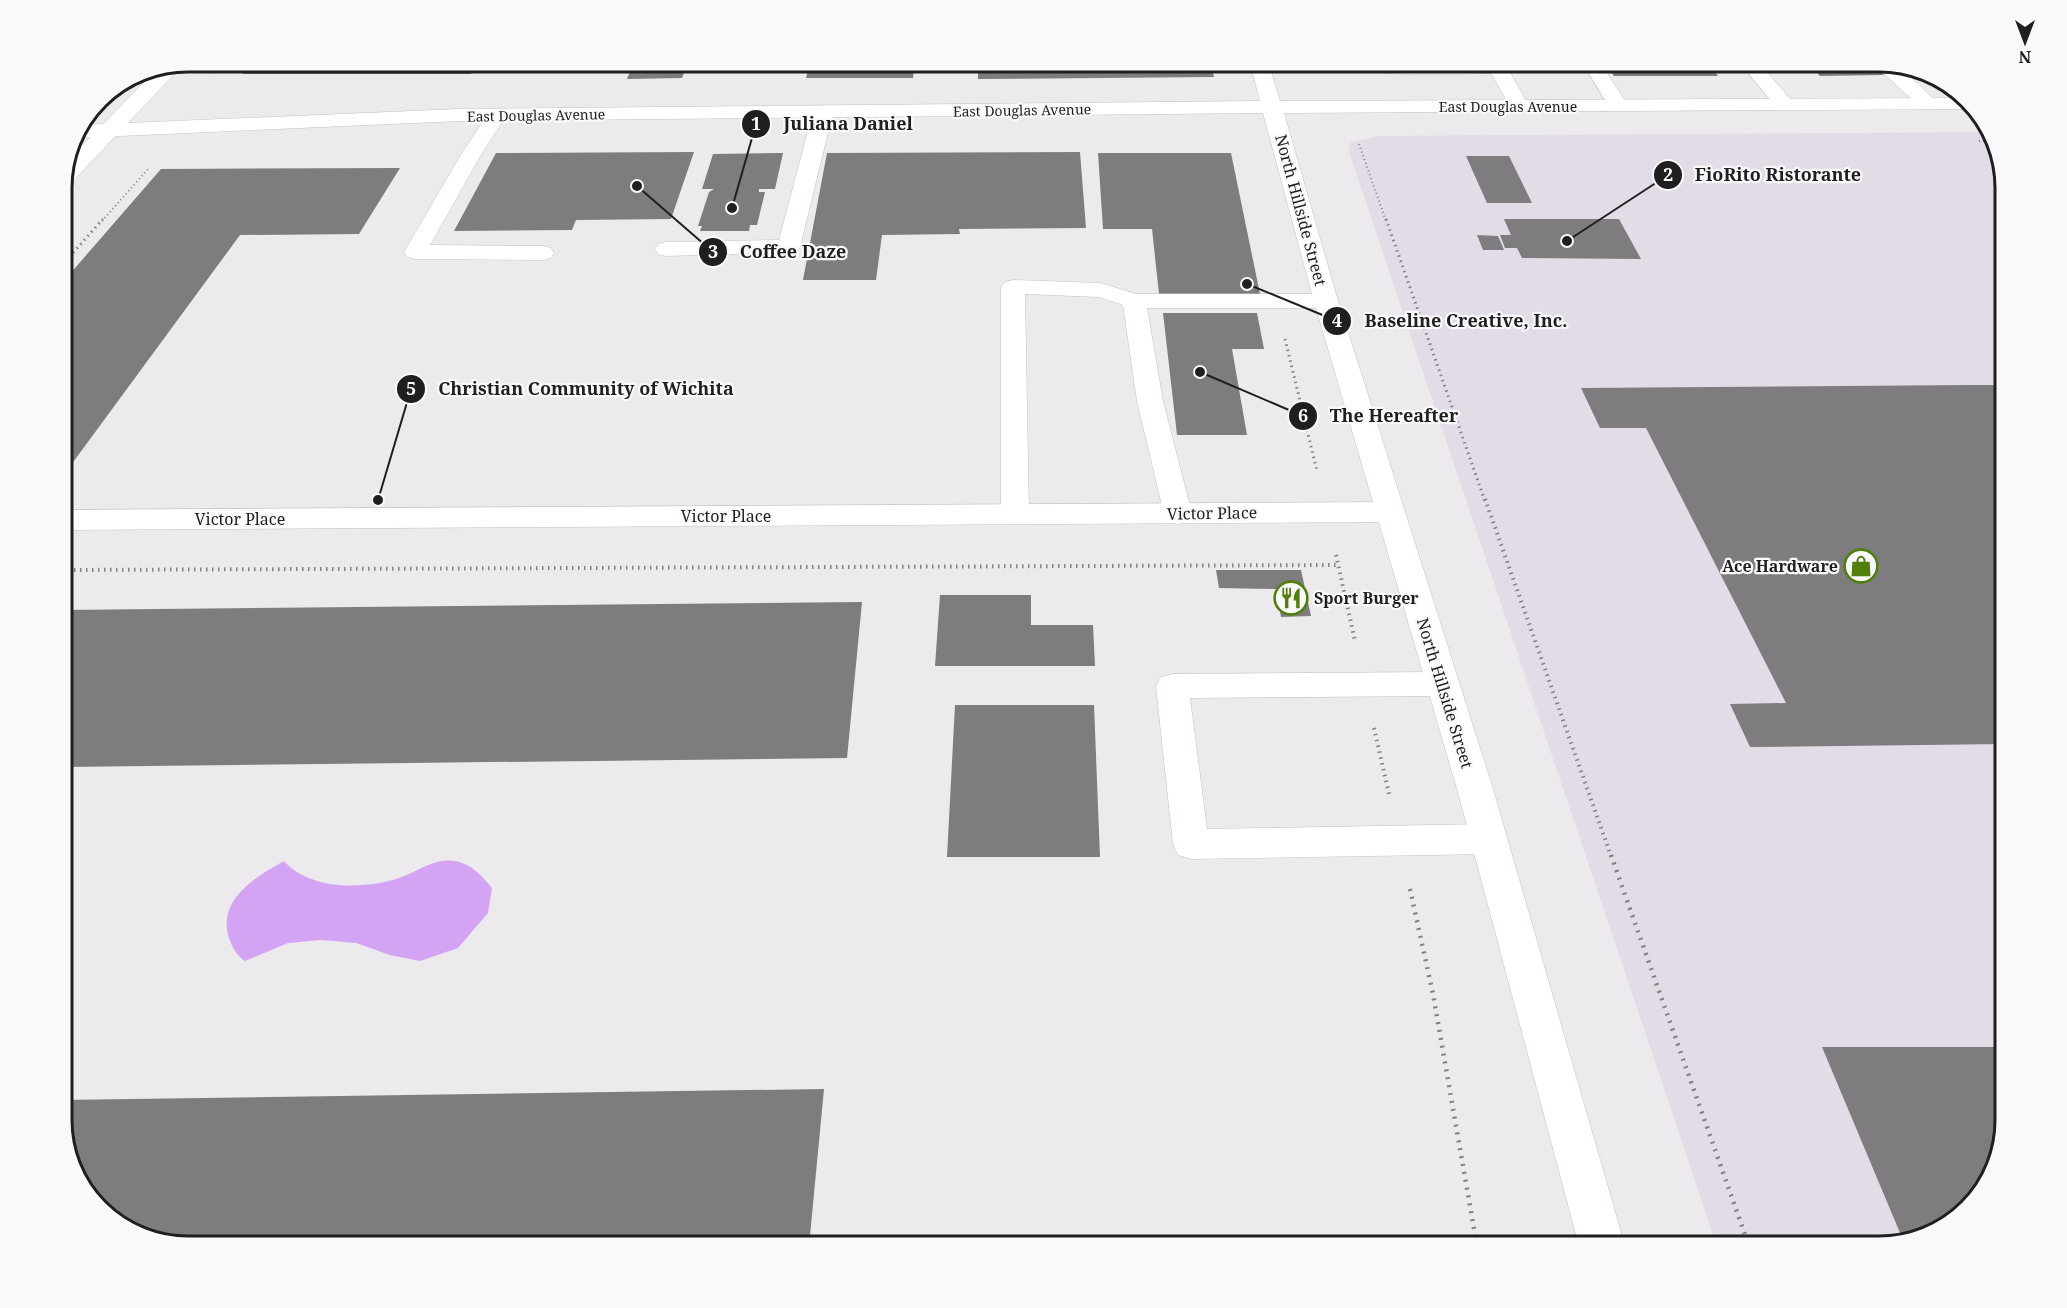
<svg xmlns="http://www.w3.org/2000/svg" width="2067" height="1308" viewBox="0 0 2067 1308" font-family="'Noto Serif',serif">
  <rect width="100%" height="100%" fill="#eceaed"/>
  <!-- built -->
  <path fill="#e2dce6" d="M148,70L119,98L94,105L99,98L140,71Z
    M1990,132L2005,188V1120L1984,1190L1942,1230L1879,1246H1717L1348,149L1351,142L1380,136Z"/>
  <!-- water -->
  <path fill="#d4a4f4" d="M284,861C311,892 371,890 407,875C422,868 437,858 455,861C472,864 482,876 492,888L488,913L458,948L420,961L390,955L356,943L321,940L288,943L245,961C237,956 232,947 229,938C217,900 255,877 284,861Z"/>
  <!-- building -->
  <path fill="#7e7c7f" d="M254,62H478L471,74H242Z
    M634,62H710V64H687L682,78L627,79Z
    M810,62H915L913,78H806Z
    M978,62H1210L1214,77L978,79Z
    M1604,62H1707L1718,76H1614Z
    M1780,62H1870L1884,75L1820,76L1813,68L1786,69Z
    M694,152L671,219L576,220L572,230L454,231L496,153Z
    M1080,152L1086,228L959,229L960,234L882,235L876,280H803L827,153Z
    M783,153L775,189H759V192H765L757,225H750L749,231H700L702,226H698L709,192L714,189H702L713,154Z
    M1098,153H1231L1260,294H1159L1152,229H1103Z
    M1466,156H1509L1532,203H1487Z
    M400,168L359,234L240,235L71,465H62V283L161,169Z
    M1504,219H1619L1641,259L1522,258L1517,248H1505L1500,235H1511Z
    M1477,235L1498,236L1504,250H1483Z
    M1163,313H1257L1264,349H1232L1247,435H1177Z
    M1971,385H2005V744L1750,747L1730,704L1786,703L1646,428H1600L1581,388Z
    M1216,570H1301L1311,616L1281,617L1276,589L1219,588Z
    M940,595H1031V625H1093L1095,666H935Z
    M862,602L847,758L62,767V610Z
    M955,705H1094L1100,857H947Z
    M1822,1047H2005V1120L1984,1190L1942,1230L1903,1240Z
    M824,1089L809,1246H188L118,1225L79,1183L62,1128V1100Z"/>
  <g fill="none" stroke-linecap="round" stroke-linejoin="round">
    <!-- lane casing -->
    <g stroke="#c3c2c4" stroke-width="1">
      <path id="lane" d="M1345,62H1504L1529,106L1526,110H1512L1491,73C1467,73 1357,80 1345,62Z
        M1582,62H1600L1628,106L1625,110H1611Z
        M1739,62H1758L1792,101L1795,105L1792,109H1778Z
        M1876,62L1901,68L1935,100L1938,104L1935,108H1921L1877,67Z
        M823,106L830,108L833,112L800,247L797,252L666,256L658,254L655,249L658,244L666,242L779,240L813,112L816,108Z
        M497,109L504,111L507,115L482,153L430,245L543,246L551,248L554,253L551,258L543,260L415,259L407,257L404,252L462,153L490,111Z
        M1013,280L1101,283L1136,294H1326L1334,296L1338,301L1334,306L1326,308H1147L1163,401L1192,514L1188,521L1178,524L1168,521L1164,514L1137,401L1123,305L1099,297L1025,294L1029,514L1025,521L1015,524L1005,521L1001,514V287L1005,282Z
        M1442,672L1453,675L1458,684L1453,693L1442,696L1190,698L1207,829L1488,824L1501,828L1506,839L1501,850L1488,854L1191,859L1178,855L1173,844L1156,686L1161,677L1172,674Z"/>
    </g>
    <!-- street casing -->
    <g stroke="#c3c2c4" stroke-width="1">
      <path id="street" d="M181,63L179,69L70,184L62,186L66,162L159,67Z
        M1390,502L1401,505L1405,512L1401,519L1390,522L62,530V510Z"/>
    </g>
    <!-- secondary casing -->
    <g stroke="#c3c2c4" stroke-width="1">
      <path id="secondary" d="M1250,62H1268L1280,101L1963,98L1974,109L1284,113L1336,294L1493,789L1625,1246H1579L1457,789L1312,294L1263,113L459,121L73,138L81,125L459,109L1260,101Z"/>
    </g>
    <!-- path-far3 -->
    <path stroke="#828183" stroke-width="2" stroke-dasharray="1 3" stroke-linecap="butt" d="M213,73L223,62
      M1979,141H1993
      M1359,144L1386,221
      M102,221L149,168"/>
    <!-- path-far2 -->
    <path stroke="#828183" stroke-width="3" stroke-dasharray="1.5 4" stroke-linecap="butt" d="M1386,219L1485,501
      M62,265L103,219
      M1285,339L1317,471"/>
    <!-- path-far1 -->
    <path stroke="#828183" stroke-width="4" stroke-dasharray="1.5 4.5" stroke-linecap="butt" d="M1485,499L1611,856
      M1336,555L1355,641
      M62,570L1338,565
      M1374,728L1389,794"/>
    <!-- path -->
    <path stroke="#828183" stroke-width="4.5" stroke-dasharray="2 6" stroke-linecap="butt" d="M1611,855L1749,1246
      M1410,889L1433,994L1477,1246"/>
    <!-- lane -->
    <use href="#lane" fill="#fff" fill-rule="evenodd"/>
    <!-- street -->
    <use href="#street" fill="#fff" fill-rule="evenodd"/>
    <!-- secondary -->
    <use href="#secondary" fill="#fff" fill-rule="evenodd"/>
  </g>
  <!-- icons -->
  <defs>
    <g id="shop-ring" transform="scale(1.725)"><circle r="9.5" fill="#f9f8fb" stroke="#507f0b" stroke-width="1.5"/><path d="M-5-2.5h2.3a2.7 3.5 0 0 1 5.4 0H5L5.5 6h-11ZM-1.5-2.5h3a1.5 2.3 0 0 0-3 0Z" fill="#507f0b"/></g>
    <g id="restaurant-ring" transform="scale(1.725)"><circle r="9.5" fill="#f9f8fb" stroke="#507f0b" stroke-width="1.5"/><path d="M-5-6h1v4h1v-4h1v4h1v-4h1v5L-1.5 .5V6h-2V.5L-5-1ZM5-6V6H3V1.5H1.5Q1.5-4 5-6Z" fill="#507f0b"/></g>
  </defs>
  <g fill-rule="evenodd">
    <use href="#shop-ring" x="1861" y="566"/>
    <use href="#restaurant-ring" x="1291" y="598"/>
  </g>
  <g text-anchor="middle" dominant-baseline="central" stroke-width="4.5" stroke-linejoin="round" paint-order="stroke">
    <!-- far-street labels -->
    <g font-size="14" fill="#201f20" stroke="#f9f8fb">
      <text x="1508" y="106">East Douglas Avenue</text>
      <text transform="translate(1022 110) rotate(-1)">East Douglas Avenue</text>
      <text transform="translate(536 115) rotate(-1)">East Douglas Avenue</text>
    </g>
    <!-- street labels -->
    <g font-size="16" fill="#201f20" stroke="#f9f8fb">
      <text transform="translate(1301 210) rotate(75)">North Hillside Street</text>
      <text transform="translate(1212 513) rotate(-1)">Victor Place</text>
      <text x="726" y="516">Victor Place</text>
      <text x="240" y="519">Victor Place</text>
      <text transform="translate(1445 693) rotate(73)">North Hillside Street</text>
    </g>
    <!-- poi labels -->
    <g font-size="16" font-weight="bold" fill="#201f20" stroke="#f9f8fb" text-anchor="end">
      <text x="1838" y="566">Ace Hardware</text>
      <text x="1314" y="598" text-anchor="start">Sport Burger</text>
    </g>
  </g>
  <!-- crop -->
  <path d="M0 0H2067V1308H0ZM188 72H1879A116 116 0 0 1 1995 188V1120A116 116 0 0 1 1879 1236H188A116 116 0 0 1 72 1120V188A116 116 0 0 1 188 72Z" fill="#f9f8fb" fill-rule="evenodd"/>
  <path fill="none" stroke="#201f20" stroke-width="3" d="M188 72H1879A116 116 0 0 1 1995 188V1120A116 116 0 0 1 1879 1236H188A116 116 0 0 1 72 1120V188A116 116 0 0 1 188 72Z"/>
  <!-- callouts -->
  <path fill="none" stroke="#201f20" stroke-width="2" d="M732 208L756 124M1567 241L1668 175M637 186L713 252M1247 284L1337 321M378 500L411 389M1200 372L1303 416"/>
  <g fill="#201f20" stroke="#f9f8fb" stroke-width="2">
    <circle cx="732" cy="208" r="6"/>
    <circle cx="1567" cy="241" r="6"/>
    <circle cx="637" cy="186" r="6"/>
    <circle cx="1247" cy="284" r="6"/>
    <circle cx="378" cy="500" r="6"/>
    <circle cx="1200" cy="372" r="6"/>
    <circle cx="756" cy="124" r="15"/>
    <circle cx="1668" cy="175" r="15"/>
    <circle cx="713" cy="252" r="15"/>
    <circle cx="1337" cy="321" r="15"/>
    <circle cx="411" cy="389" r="15"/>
    <circle cx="1303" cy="416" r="15"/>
  </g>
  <g font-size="18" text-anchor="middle" font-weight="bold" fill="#fff">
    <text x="756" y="130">1</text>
    <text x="1668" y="181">2</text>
    <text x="713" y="258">3</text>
    <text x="1337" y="327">4</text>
    <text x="411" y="395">5</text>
    <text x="1303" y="422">6</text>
  </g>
  <g font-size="18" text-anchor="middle" font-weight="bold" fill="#201f20" stroke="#f9f8fb" stroke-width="4.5" stroke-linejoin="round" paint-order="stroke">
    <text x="848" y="130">Juliana Daniel</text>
    <text x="1778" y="181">FioRito Ristorante</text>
    <text x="793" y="258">Coffee Daze</text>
    <text x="1466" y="327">Baseline Creative, Inc.</text>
    <text x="586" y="395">Christian Community of Wichita</text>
    <text x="1394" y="422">The Hereafter</text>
  </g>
  <!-- north arrow -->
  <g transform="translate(2025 42) rotate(180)" stroke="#f9f8fb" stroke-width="4.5" paint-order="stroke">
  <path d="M0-4.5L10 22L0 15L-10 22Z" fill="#201f20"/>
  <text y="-9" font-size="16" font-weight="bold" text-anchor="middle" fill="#201f20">N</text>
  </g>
</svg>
